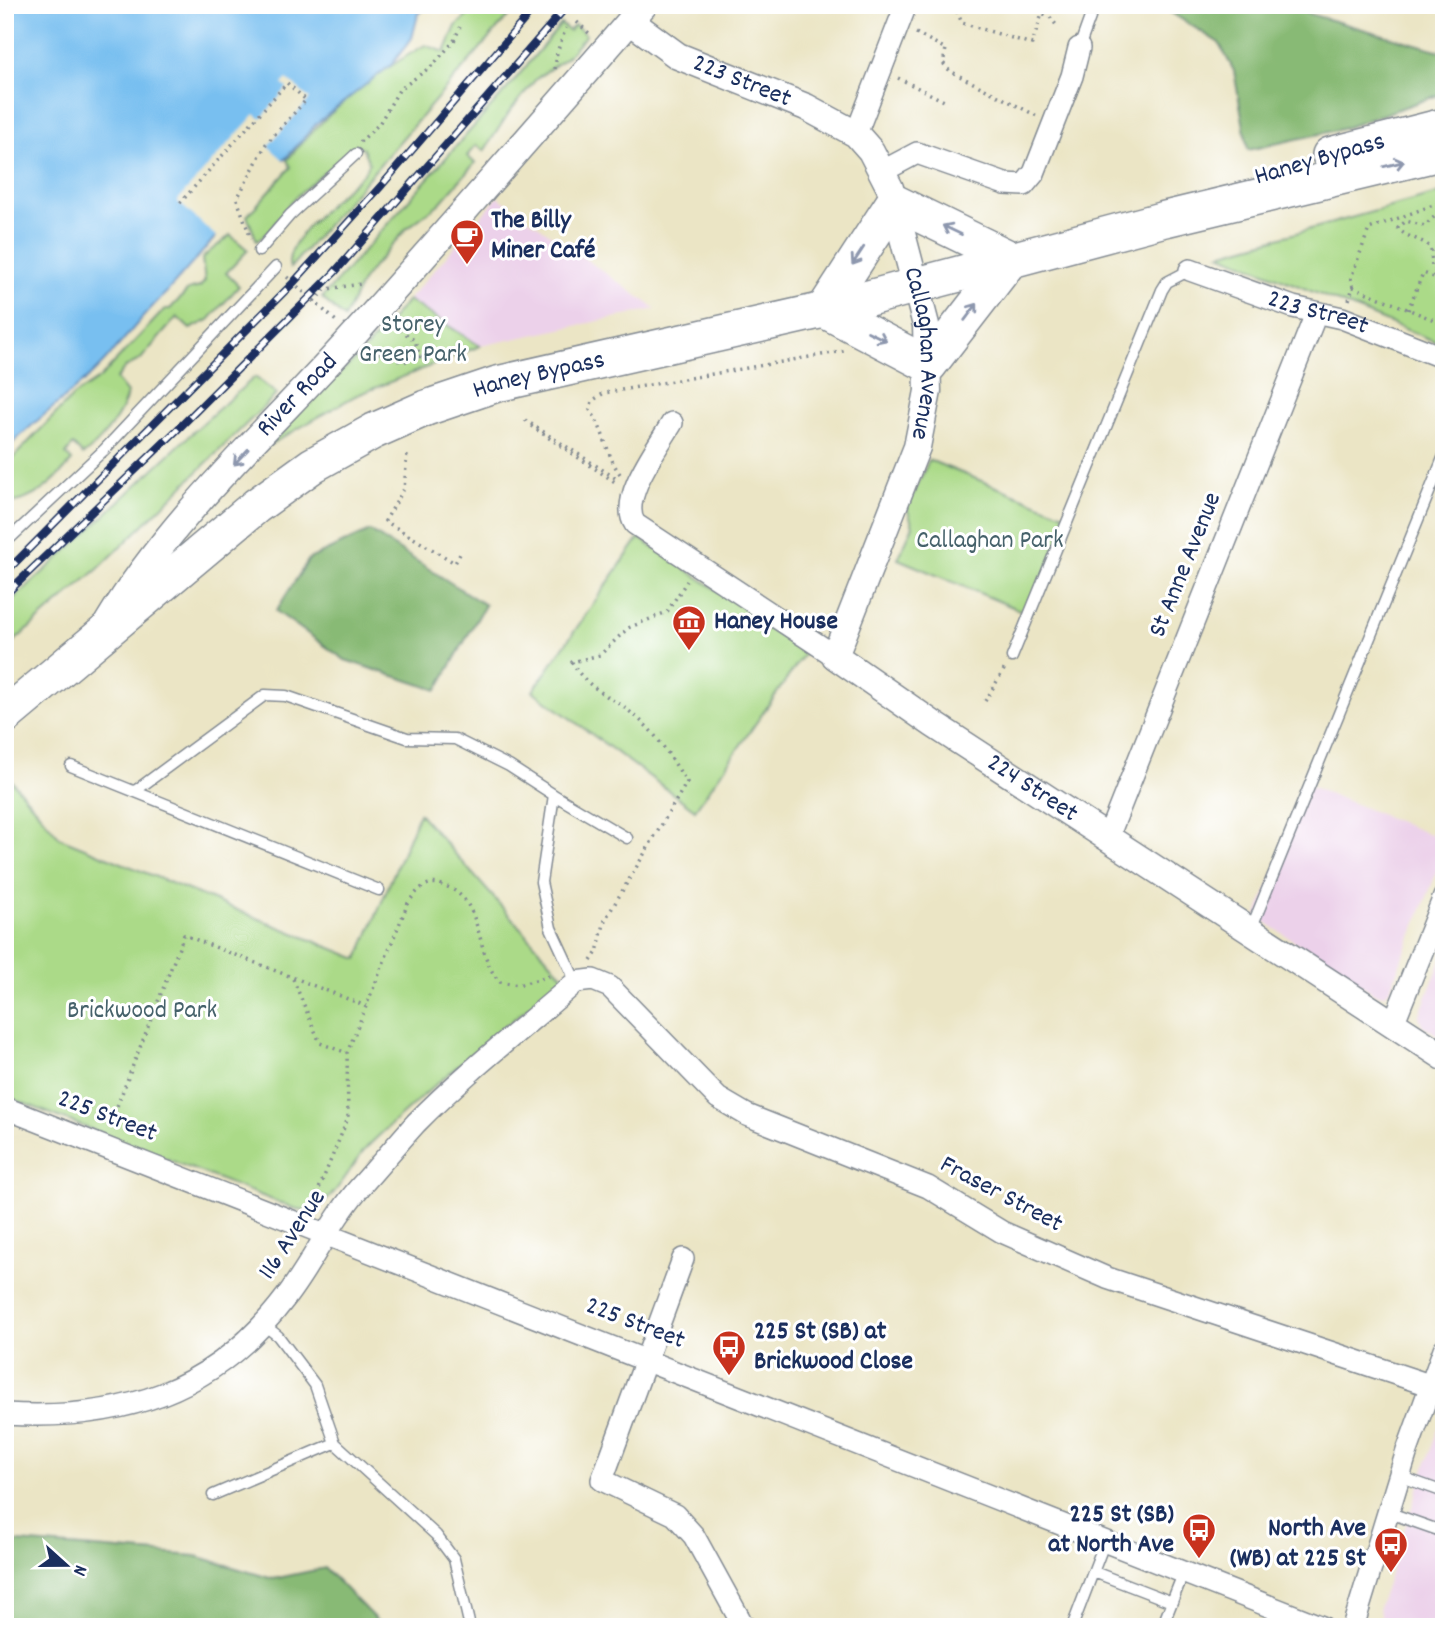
<svg xmlns="http://www.w3.org/2000/svg" width="1449" height="1632" viewBox="0 0 1449 1632" font-family="Dekko,sans-serif">
  <rect width="100%" height="100%" fill="#fff"/>
  <filter id="ink" filterUnits="userSpaceOnUse"><feTurbulence type="fractalNoise" baseFrequency=".0143" numOctaves="2"/><feDisplacementMap in="SourceGraphic" scale="14" xChannelSelector="R" yChannelSelector="G"/><feConvolveMatrix kernelMatrix="1 2 1 2 8 2 1 2 1" color-interpolation-filters="sRGB"/></filter>
  <filter id="wash" filterUnits="userSpaceOnUse"><feTurbulence type="fractalNoise" baseFrequency=".00686" numOctaves="4" result="noise"/><feDisplacementMap in="SourceGraphic" scale="28" xChannelSelector="R" yChannelSelector="G"/><feGaussianBlur stdDeviation="1.57" result="paint"/><feColorMatrix in="noise" values="0 0 0 0 0 0 0 0 0 0 0 0 0 0 0 0 0 1.4 0 .05"/><feComposite in="paint" operator="in"/></filter>
  <g filter="url(#wash)">
    <rect width="100%" height="100%" fill="#ebe5c5"/>
    <!-- built -->
    <path fill="#ecd1ea" d="M498,197L656,309L480,346L408,300Z
      M1310,786L1444,840V854L1390,989L1385,995L1375,994L1256,916Z
      M1444,953V1039L1422,1025L1419,1016Z
      M1444,1410V1627H1382L1379,1607Z"/>
    <!-- green -->
    <path fill="#abda88" stroke="#638473" stroke-width="2" d="M479,5H518L290,268C280,242 346,190 364,173L369,163L363,149L356,145C337,163 317,178 298,195C283,208 274,231 257,241L247,216L291,167L287,160C326,113 372,75 425,45L445,52L456,26Z
      M561,24L569,31L575,25L586,35L567,57L536,79L510,111L484,151L476,145L467,156L475,163L440,203L406,229L374,266L363,280L344,318L322,298L513,82Z
      M1444,192V345L1220,254Z
      M230,235L248,250L226,273L239,286L209,320L190,329L177,317L140,360L125,367L116,379L127,393C124,413 100,443 83,455L73,445L66,454L72,461C53,483 35,501 5,504L7,464L73,396L100,378L165,309H170L188,290L200,287L205,281L202,259C211,248 221,245 230,235Z
      M408,300L480,346L355,396L261,450L312,397L361,354Z
      M255,377L277,394L98,569L5,649V606C91,532 169,450 255,377Z
      M929,460L1069,516L1029,614L898,559L913,526L907,508Z
      M639,538L807,650L695,810L533,691Z
      M5,773L60,838L358,959L419,813L564,977C499,1033 430,1086 369,1145C347,1167 330,1220 293,1208L5,1096Z"/>
    <!-- forest -->
    <path fill="#88ba74" stroke="#527469" stroke-width="2" d="M1159,5H1307L1306,13L1444,52V93L1342,129L1248,150L1234,71L1219,43Z
      M370,531L485,605L437,690L345,660L276,611L309,559Z
      M5,1541L196,1556L273,1579L325,1568L383,1627H5Z"/>
    <!-- water -->
    <path fill="#78bff0" stroke="#4a77a7" stroke-width="2" d="M5,5H428L418,15L412,38L392,64L317,123L165,294C139,318 121,346 95,371C66,399 33,421 5,451Z"/>
    <!-- pier -->
    <path fill="#ebe5c5" d="M287,79L310,99L268,146L288,164L218,238L177,201L255,114L261,119L287,88L282,84Z"/>
  </g>
  <g filter="url(#ink)">
    <g fill="none" stroke-linecap="round" stroke-linejoin="round">
      <!-- service casing -->
      <g stroke="#838a92" stroke-width="13">
        <path id="service" d="M1073,5L1092,12L1079,48
          M259,251L290,215L356,154
          M5,543L104,450L276,267
          M1012,657L1162,290L1167,282L1190,270
          M71,766L379,890
          M135,791L265,695L286,696L407,738L455,739L509,766L554,795L541,882L551,928L576,982
          M554,795L627,838
          M1251,929L1444,456
          M264,1325L278,1336L315,1385L335,1443L436,1535L454,1559L470,1627
          M1399,1476L1444,1492
          M213,1495L335,1443
          M1387,1512L1444,1532
          M1094,1572L1172,1602
          M1072,1627L1105,1541
          M1162,1627L1183,1574"/>
      </g>
      <!-- minor casing -->
      <g stroke="#838a92" stroke-width="24">
        <g id="minor">
          <path d="M856,134L906,5"/>
          <path d="M883,171L917,153L1005,184L1024,185L1034,173L1072,76L1079,48"/>
          <path id="s1" d="M1190,270L1293,307L1342,318L1444,358"/>
          <path d="M672,423C658,447 618,499 635,524L835,656"/>
          <path d="M1108,837L1316,314"/>
          <path d="M1393,1024L1444,897"/>
          <path d="M5,1108L1322,1627"/>
          <path d="M683,1259L602,1480L675,1515L694,1536L744,1627"/>
          <path d="M5,1414C120,1421 214,1393 286,1297C313,1262 331,1220 360,1187C379,1166 397,1144 416,1123C465,1073 523,1028 576,982L593,980L610,987L718,1098L747,1115L928,1187L1002,1232L1107,1278L1444,1390"/>
          <path d="M1353,1627L1407,1451L1444,1349"/>
        </g>
      </g>
      <!-- tertiary casing -->
      <g stroke="#838a92" stroke-width="29">
        <g id="tertiary">
          <path id="s2" d="M630,21L678,56L806,107L856,134L871,151L890,188L926,325L928,391L917,447L835,656L933,724L1444,1057"/>
          <path id="s3" d="M108,622C173,514 270,429 353,336C451,227 548,116 644,5"/>
        </g>
      </g>
      <!-- trunk casing -->
      <g stroke="#838a92" stroke-width="38">
        <g id="trunk">
          <path d="M1330,155L1444,126"/>
          <path d="M824,310L894,202L1011,259"/>
          <path d="M824,310L929,365L1011,259"/>
          <path id="s4" d="M5,716L256,506L313,465L374,431L426,408L497,384L824,310L1161,220L1444,152"/>
        </g>
      </g>
      <!-- path -->
      <path stroke="#838a92" stroke-width="3.5" stroke-dasharray="2 5" stroke-linecap="butt" d="M954,5L962,23L1032,44L1042,14L1050,17L1057,26
        M577,22L591,35
        M916,33L946,49L943,63L950,71L1037,116
        M555,69L557,52L566,28
        M898,78L946,102
        M360,142L379,124L399,90L433,65L454,41L460,27
        M180,203L287,83L306,100L266,144L237,199L251,239
        M1444,207L1425,226L1406,221L1398,228C1405,238 1422,238 1431,248L1432,268L1444,275
        M287,277L336,321
        M1353,287L1444,324
        M1349,300L1353,287L1351,278L1369,229L1444,201
        M314,301L326,289L361,284
        M1408,310L1423,273L1444,281
        M395,325L415,341L420,356L433,363
        M372,350L403,362L420,356
        M525,420L617,479
        M531,426L618,484
        M407,455L404,489L385,521L455,563L460,554
        M620,474C606,455 605,430 590,410L592,401L604,393L844,351
        M985,701L1005,668
        M591,961L597,952L605,920L687,782C673,762 660,738 641,721C619,700 585,689 572,662L600,655L628,628L667,612L687,581
        M293,979L320,1043L347,1053
        M112,1119L184,935L366,1006
        M314,1201L348,1118L347,1053L408,903C417,891 426,879 442,885C486,898 473,954 500,982L518,985L553,975"/>
      <!-- service -->
      <use href="#service" stroke="#fff" stroke-width="10"/>
      <!-- minor -->
      <use href="#minor" stroke="#fff" stroke-width="21"/>
      <!-- tertiary -->
      <use href="#tertiary" stroke="#fff" stroke-width="26"/>
      <!-- trunk -->
      <use href="#trunk" stroke="#fff" stroke-width="35"/>
      <!-- rail casing -->
      <g stroke="#1b2f5e" stroke-width="8">
        <path id="rail" d="M5,573L293,283L382,185L537,5
          M5,595L176,431L334,273L568,5"/>
      </g>
      <!-- rail -->
      <use href="#rail" stroke="#fff" stroke-width="5" stroke-dasharray="16" stroke-linecap="butt"/>
    </g>
    <!-- one-way arrows -->
    <defs><path id="oneway-shaft" d="M-6 0H5M1.5-3L5.5 0L1.5 3" fill="none" stroke-width="1.6" stroke-linecap="round" stroke-linejoin="round" transform="scale(1.75)"/></defs>
    <g stroke="#8d97ae">
      <use href="#oneway-shaft" transform="translate(1394 164) rotate(-14)"/>
      <use href="#oneway-shaft" transform="translate(952 230) rotate(-154)"/>
      <use href="#oneway-shaft" transform="translate(858 256) rotate(123)"/>
      <use href="#oneway-shaft" transform="translate(971 312) rotate(-53)"/>
      <use href="#oneway-shaft" transform="translate(877 336) rotate(26)"/>
      <use href="#oneway-shaft" transform="translate(241 457) rotate(133)"/>
    </g>
  </g>
  <!-- icons -->
  <defs>
    <g id="cafe-pin" transform="scale(1.75)"><path d="M0 17L-7.5 6A9.5 9.5 0 1 1 7.5 6Z" fill="#c8321e" stroke="#fff"/><path d="M-5.5-4.5H6V0H3Q3 3.5 0 3.5H-2.5Q-5.5 3.5-5.5 0ZM3-3.2v2h1.7v-2ZM-6 4.5H4V6H-6Z" fill="#fff"/></g>
    <g id="museum-pin" transform="scale(1.75)"><path d="M0 17L-7.5 6A9.5 9.5 0 1 1 7.5 6Z" fill="#c8321e" stroke="#fff"/><path d="M0-6L6-3V-2H-6V-3ZM-5-1h2V3h-2ZM-1-1h2V3h-2ZM3-1h2V3H3ZM-6 4H6V6H-6Z" fill="#fff"/></g>
    <g id="bus-pin" transform="scale(1.75)"><path d="M0 17L-7.5 6A9.5 9.5 0 1 1 7.5 6Z" fill="#c8321e" stroke="#fff"/><path d="M-5-6H5V4H4V6H2V4H-2V6H-4V4H-5ZM-3.5-4V0h7V-4ZM-3.5 1.2v1.5H-2V1.2ZM2 1.2v1.5H3.5V1.2Z" fill="#fff"/></g>
  </defs>
  <g fill-rule="evenodd">
    <use href="#cafe-pin" x="467" y="236"/>
    <use href="#museum-pin" x="689" y="622"/>
    <use href="#bus-pin" x="729" y="1347"/>
    <use href="#bus-pin" x="1199" y="1530"/>
    <use href="#bus-pin" x="1391" y="1544"/>
  </g>
  <g text-anchor="middle" dominant-baseline="central" stroke-width="6" stroke-linejoin="round" paint-order="stroke">
    <!-- street labels -->
    <g font-size="26" fill="#1b2f5e" stroke="#fff">
      <text stroke="none"><textPath href="#s2" startOffset="128">223 Street</textPath></text>
      <text transform="translate(1320 160) rotate(-16)">Haney Bypass</text>
      <text stroke="none"><textPath href="#s1" startOffset="135">223 Street</textPath></text>
      <text stroke="none"><textPath href="#s2" startOffset="488">Callaghan Avenue</textPath></text>
      <text stroke="none"><textPath href="#s4" startOffset="642">Haney Bypass</textPath></text>
      <text stroke="none"><textPath href="#s3" startOffset="296">River Road</textPath></text>
      <text transform="translate(1186 565) rotate(-68)">St Anne Avenue</text>
      <text stroke="none"><textPath href="#s2" startOffset="1045">224 Street</textPath></text>
      <text transform="translate(107 1117) rotate(21)">225 Street</text>
      <text transform="translate(1001 1195) rotate(28)">Fraser Street</text>
      <text transform="translate(293 1235) rotate(-57)">116 Avenue</text>
      <text transform="translate(635 1324) rotate(21)">225 Street</text>
    </g>
    <!-- poi labels -->
    <g font-size="26" font-weight="bold" fill="#1b2f5e" stroke="#fff" text-anchor="start">
      <text x="491" y="221">The Billy<tspan x="491" dy="30">Miner Café</tspan></text>
      <text x="714" y="622">Haney House</text>
      <text x="754" y="1332">225 St (SB) at<tspan x="754" dy="30">Brickwood Close</tspan></text>
      <text x="1174" y="1515" text-anchor="end">225 St (SB)<tspan x="1174" dy="30">at North Ave</tspan></text>
      <text x="1366" y="1529" text-anchor="end">North Ave<tspan x="1366" dy="30">(WB) at 225 St</tspan></text>
    </g>
    <!-- park labels -->
    <g font-size="26" fill="#46626b" stroke="#fff">
      <text x="413" y="325">Storey<tspan x="413" dy="30">Green Park</tspan></text>
      <text x="990" y="541">Callaghan Park</text>
      <text x="142" y="1011">Brickwood Park</text>
    </g>
  </g>
  <!-- margin -->
  <rect width="1449" height="1632" fill="none" stroke="#fff" stroke-width="28"/>
  <!-- north arrow -->
  <g transform="translate(66 1565) rotate(111)" stroke="#ffffff" stroke-width="5" paint-order="stroke">
  <path d="M0-5L12 26L0 18L-12 26Z" fill="#1b2f5e"/>
  <text y="-10" font-size="19" font-weight="bold" text-anchor="middle" fill="#1b2f5e">N</text>
  </g>
</svg>
